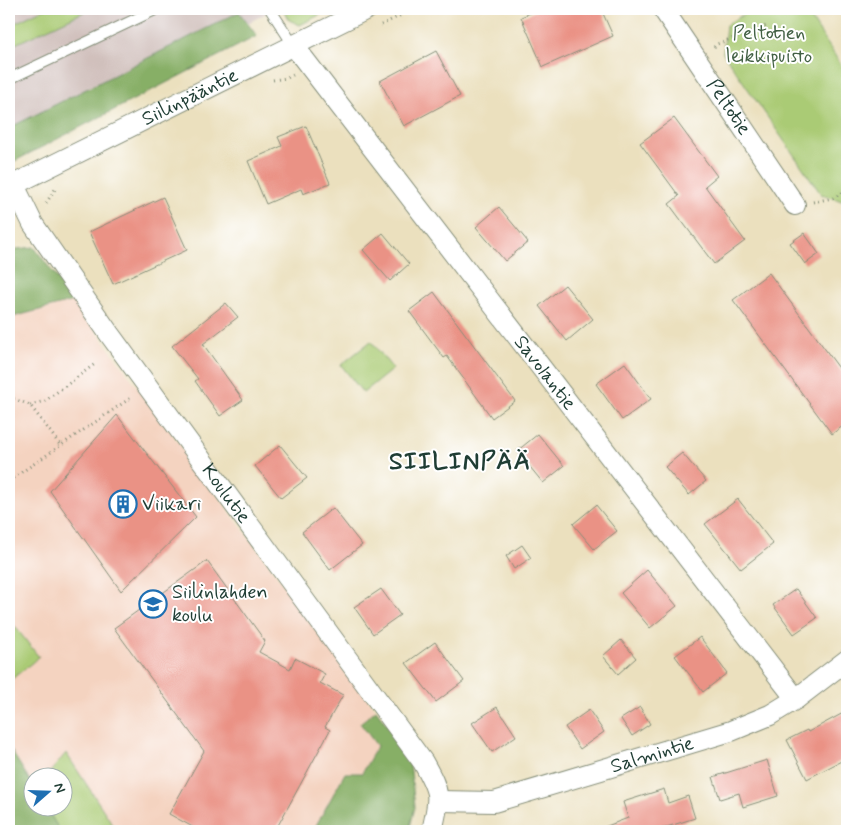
<svg xmlns="http://www.w3.org/2000/svg" width="856" height="840" viewBox="0 0 856 840" font-family="Mynerve,sans-serif">
  <rect width="100%" height="100%" fill="#fff"/>
  <filter id="ink" filterUnits="userSpaceOnUse"><feTurbulence type="fractalNoise" baseFrequency=".02" numOctaves="2"/><feDisplacementMap in="SourceGraphic" scale="10" xChannelSelector="R" yChannelSelector="G"/><feConvolveMatrix kernelMatrix="1 2 1 2 8 2 1 2 1" color-interpolation-filters="sRGB"/></filter>
  <filter id="wash" filterUnits="userSpaceOnUse"><feTurbulence type="fractalNoise" baseFrequency=".0096" numOctaves="4" result="noise"/><feDisplacementMap in="SourceGraphic" scale="20" xChannelSelector="R" yChannelSelector="G"/><feGaussianBlur stdDeviation="1.12" result="paint"/><feColorMatrix in="noise" values="0 0 0 0 0 0 0 0 0 0 0 0 0 0 0 0 0 1.4 0 .05"/><feComposite in="paint" operator="in"/></filter>
  <g filter="url(#wash)">
    <rect width="100%" height="100%" fill="#ebe0be"/>
    <!-- built -->
    <path fill="#f4d3c0" d="M74,301L376,710L377,745L362,773H345L313,831H60L46,808H62V778H32V784L9,747V318Z"/>
    <!-- industrial -->
    <path fill="#d0c0bc" d="M9,9H274L248,23L239,12L9,128Z"/>
    <!-- green -->
    <path fill="#aacb74" stroke="#648454" d="M44,9H90L9,47V26Z
      M282,9H331L300,25L289,20Z
      M752,9H805L847,74V198L842,201L821,194L723,53L726,25Z
      M371,341L393,369L363,393L341,365Z
      M9,619L39,657L12,679L9,675Z
      M66,753L117,831H60L46,808H62V778L46,777Z"/>
    <!-- forest -->
    <path fill="#87af66" stroke="#53764d" d="M239,12L257,36L9,164V128Z
      M34,247L74,301L9,318V250Z
      M376,710L409,754L415,807L409,831H313L345,773H362L377,746L360,723Z
      M9,747L32,784V808H46L60,831H9Z"/>
    <g id="blocks">
      <!-- building -->
      <path fill="#ea9285" d="M540,9H601L613,36L543,67L521,17Z
        M436,51L460,96L404,126L380,81Z
        M674,118L717,176L705,186L745,241L714,264L669,204L679,196L640,143Z
        M306,126L330,183L303,194L301,189L266,204L248,161L282,146L278,137Z
        M163,197L187,250L113,284L89,232Z
        M499,207L528,242L505,261L476,227Z
        M383,233L409,264L390,281L363,250Z
        M804,233L819,254L805,264L790,243Z
        M769,273L847,379V423L832,434L733,300Z
        M565,285L593,319L567,341L539,306Z
        M434,292L515,401L492,418L447,356L444,358L409,311Z
        M226,303L238,317L203,344L243,400L220,416L195,381L198,379L172,346Z
        M625,363L651,399L622,420L596,384Z
        M117,415L196,517L121,591L50,491Z
        M538,434L564,466L543,483L517,451Z
        M280,445L307,478L281,498L255,466Z
        M682,453L706,481L689,495L665,467Z
        M738,499L773,544L741,569L705,524Z
        M596,505L617,531L594,549L573,524Z
        M333,508L362,545L330,570L302,532Z
        M522,545L531,558L514,569L506,556Z
        M207,561L265,641L259,652L290,669L295,658L325,674L320,683L343,695L325,727L330,730L275,831H200L169,814L204,751L114,628Z
        M647,570L677,606L650,628L621,593Z
        M381,589L400,615L373,634L354,607Z
        M796,589L817,618L794,634L773,605Z
        M700,637L727,673L703,692L675,656Z
        M621,640L636,658L618,674L603,656Z
        M435,642L464,681L436,702L406,663Z
        M497,707L516,736L492,752L472,723Z
        M640,707L650,724L632,736L621,719Z
        M589,710L604,732L580,749L565,727Z
        M847,711V758L807,779L787,740L807,730L808,732Z
        M767,760L778,796L743,807L739,793L720,799L713,777Z
        M664,789L668,803L688,796L695,818L654,831H600L599,829L628,818L623,802Z"/>
    </g>
  </g>
  <g filter="url(#ink)">
    <use href="#blocks" fill-opacity="0" stroke="#858e79" stroke-width="1"/>
    <g fill="none" stroke-linecap="round" stroke-linejoin="round">
      <!-- lane casing -->
      <g stroke="#858e79" stroke-width="12">
        <path id="lane" d="M270,9L294,46
          M9,79L157,9"/>
      </g>
      <!-- street casing -->
      <g stroke="#858e79" stroke-width="22">
        <g id="street">
          <path id="s1" d="M663,9L795,205"/>
          <path id="s2" d="M294,46L796,699"/>
          <path id="s3" d="M14,185L33,224L110,335L423,762C441,794 440,796 432,831"/>
          <path id="s4" d="M9,187L367,9"/>
          <path id="s5" d="M439,801L494,802L731,731L770,715L796,699L847,660"/>
        </g>
      </g>
      <!-- path -->
      <path stroke="#858e79" stroke-width="3" stroke-dasharray="1 4" stroke-linecap="butt" d="M381,25L414,9
        M714,47L717,44L766,26
        M273,80L287,78L293,75
        M813,202L833,198L847,190
        M46,203L56,188
        M9,235L17,233
        M9,397L30,405L60,445
        M30,405L45,401L95,364
        M13,478L132,397"/>
      <!-- lane -->
      <use href="#lane" stroke="#fff" stroke-width="10"/>
      <!-- street -->
      <use href="#street" stroke="#fff" stroke-width="20"/>
    </g>
  </g>
  <!-- icons -->
  <defs>
    <g id="building-ring" transform="scale(1.4375)"><circle r="9.5" fill="#fff" stroke="#1f6fb2" stroke-width="1.5"/><path d="M-4-6H4V6H1V3H-1V6H-4ZM-2.5-4.3h1.7v1.8h-1.7ZM.8-4.3h1.7v1.8H.8ZM-2.5-1h1.7V.8h-1.7ZM.8-1h1.7V.8H.8Z" fill="#1f6fb2"/></g>
    <g id="school-ring" transform="scale(1.4375)"><circle r="9.5" fill="#fff" stroke="#1f6fb2" stroke-width="1.5"/><path d="M0-5L7-2L0 1L-7-2ZM-4 1L0 2.5L4 1V4Q0 6-4 4Z" fill="#1f6fb2"/></g>
  </defs>
  <g fill-rule="evenodd">
    <use href="#building-ring" x="123" y="504"/>
    <use href="#school-ring" x="153" y="604"/>
  </g>
  <g text-anchor="middle" dominant-baseline="central" stroke-width="4" stroke-linejoin="round" paint-order="stroke">
    <!-- park labels -->
    <g font-size="20" fill="#426044" stroke="#fff">
      <text x="769" y="33">Peltotien<tspan x="769" dy="23">leikkipuisto</tspan></text>
    </g>
    <!-- street labels -->
    <g font-size="20" fill="#1f3d34" stroke="#fff">
      <text stroke="none"><textPath href="#s4" startOffset="202">Siilinpääntie</textPath></text>
      <text stroke="none"><textPath href="#s1" startOffset="118">Peltotie</textPath></text>
      <text stroke="none"><textPath href="#s2" startOffset="412">Savolantie</textPath></text>
      <text stroke="none"><textPath href="#s3" startOffset="375">Koulutie</textPath></text>
      <text stroke="none"><textPath href="#s5" startOffset="220">Salmintie</textPath></text>
    </g>
    <!-- poi labels -->
    <g font-size="20" fill="#1f3d34" stroke="#fff" text-anchor="start">
      <text x="142" y="504">Viikari</text>
      <text x="172" y="592">Siilinlahden<tspan x="172" dy="23">koulu</tspan></text>
    </g>
    <!-- district labels -->
    <g font-size="25" font-weight="bold" letter-spacing="1" fill="#1f3d34" stroke="#fff">
      <text x="460" y="462">SIILINPÄÄ</text>
    </g>
  </g>
  <!-- margin -->
  <rect width="856" height="840" fill="none" stroke="#fff" stroke-width="30"/>
  <!-- north arrow -->
  <g transform="translate(48 792) rotate(70)"><circle r="24" fill="#ffffff" stroke="#a5b1ae"/>
  <path d="M0-4L9 19L0 12L-9 19Z" fill="#1f6fb2"/>
  <text y="-8" font-size="14" font-weight="bold" text-anchor="middle" fill="#1f3d34">N</text>
  </g>
</svg>
